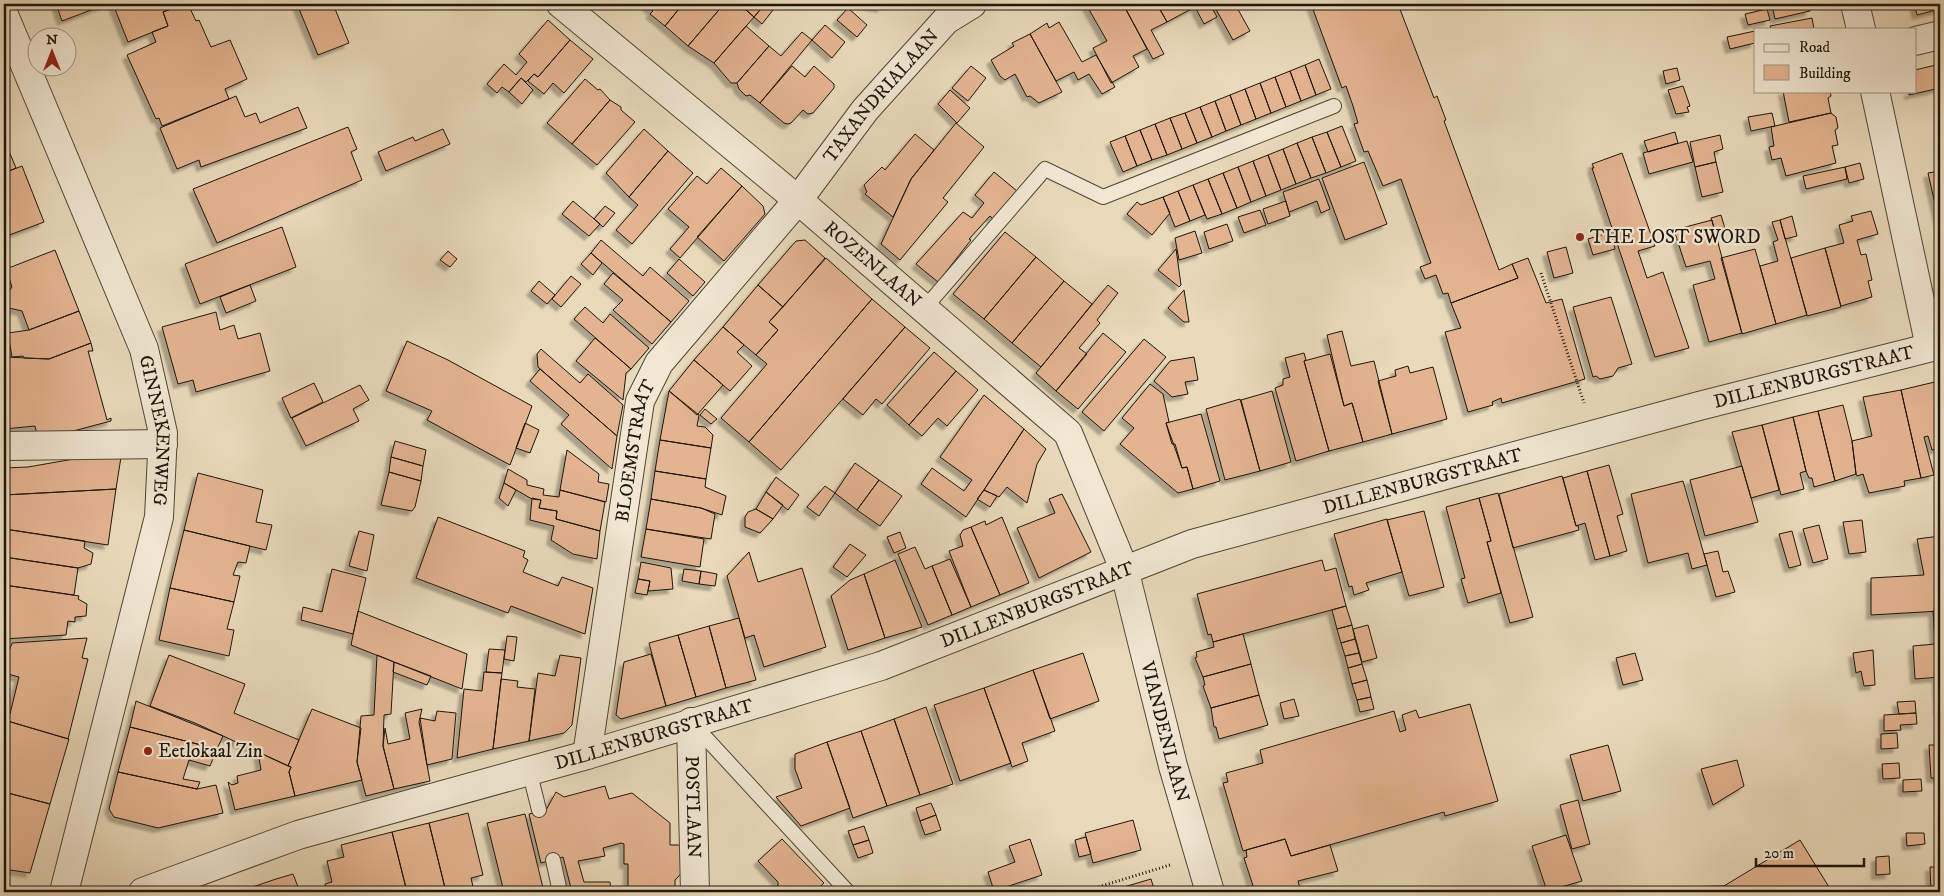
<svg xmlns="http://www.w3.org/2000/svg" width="1944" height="896" viewBox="0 0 1944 896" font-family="'IM FELL DW Pica',serif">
  <defs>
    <filter id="shadow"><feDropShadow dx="-4.5" dy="4.5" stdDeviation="1" flood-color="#0004"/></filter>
  </defs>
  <rect width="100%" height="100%" fill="#e9dabb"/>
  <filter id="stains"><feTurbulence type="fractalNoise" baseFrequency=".004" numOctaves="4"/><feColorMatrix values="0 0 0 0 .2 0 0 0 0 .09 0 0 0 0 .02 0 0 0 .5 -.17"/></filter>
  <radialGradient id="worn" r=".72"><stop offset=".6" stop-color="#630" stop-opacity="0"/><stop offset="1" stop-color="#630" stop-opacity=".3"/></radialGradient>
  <!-- building -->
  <path fill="#e4b491" stroke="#1d150c" filter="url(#shadow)" d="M56,4H107L62,21Z
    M113,4H184L163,12L168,26L128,42Z
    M184,4H188L196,21L199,20L211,47L230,40L247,79L225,89L229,99L162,126L159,118L156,119L127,55L156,42L152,32L168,26L163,12Z
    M297,4H333L349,43L318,55Z
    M644,4H683L665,26L650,14L653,11Z
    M683,4H724L688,46L665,26Z
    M724,4H739L754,17L714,63L688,46Z
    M748,4H765L754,17L744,8Z
    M765,4L773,10L762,24L754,17Z
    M862,4H883L882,8Z
    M1091,4H1123L1147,49L1133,56L1139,67L1111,83L1093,48L1107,41L1087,6Z
    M1123,4H1157L1167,22L1151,30L1164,54L1153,59Z
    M1157,4H1210L1217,17L1204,24L1195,7L1167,22Z
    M1213,4H1235L1250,31L1233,40Z
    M1311,4H1398L1434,98L1437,96L1446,120L1444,121L1499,270L1512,264L1518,278L1451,303L1448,293L1443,294L1436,275L1425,279L1420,267L1431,263L1401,179L1383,186L1368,151L1364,152L1354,124L1358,123L1353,106L1346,86L1342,88Z
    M1808,4L1810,11L1775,19L1772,5Z
    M1914,4H1940V9L1917,15Z
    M848,8L867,25L857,37L837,20Z
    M1767,9L1770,20L1748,25L1745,14Z
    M1812,18L1814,29H1768L1771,28L1770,26Z
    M548,20L570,40L538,77L534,74L526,82L521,78L509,92L502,87L497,93L487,84L504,64L516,75L527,62L519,54Z
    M1059,22L1082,62L1096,55L1115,87L1102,94L1089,74L1078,80L1074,72L1056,81L1030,34L1047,23L1049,28Z
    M825,25L845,42L832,58L812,40Z
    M746,26L769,46L737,83H731L714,63Z
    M1755,31V43L1730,49L1727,37Z
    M802,32L812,40L760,103L750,95L746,96L739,89L737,83L769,46L781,56Z
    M1030,34L1062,92L1039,103L1030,96L1027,97L1015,74L1005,80L1000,76L991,60L1014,46L1012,43Z
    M570,40L593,59L564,93L553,83L544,94L528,81L534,74L538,77Z
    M1319,59L1331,89L1316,95L1305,65Z
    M1940,64V88L1909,95V91H1915V70Z
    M1305,65L1316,95L1301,101L1290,71Z
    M792,66L805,77L814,66L834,84V88L813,113L808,114L803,110L791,123L788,124L784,123L760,103Z
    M971,66L986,78L968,101L952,88Z
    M1677,68L1680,80L1666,84L1663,71Z
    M1290,71L1301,101L1286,107L1275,77Z
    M1275,77L1286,107L1271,113L1260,83Z
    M521,78L533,90L522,104L509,92Z
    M585,79L598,90L600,89L610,100L572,144L547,123Z
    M1260,83L1271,113L1256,119L1245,89Z
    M1683,86L1690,106L1687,107L1689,112L1676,114L1668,90Z
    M1245,89L1256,119L1241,125L1230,95Z
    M950,90L970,108L957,123L938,104Z
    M1783,91H1830L1831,96L1828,98L1831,113L1789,122Z
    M1230,95L1241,125L1226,131L1215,101Z
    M236,96L245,117L256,113L260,123L298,107L307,128L201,167L199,160L177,169L160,128Z
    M610,100L621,107V110L635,122L597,165L572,144Z
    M1215,101L1226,131L1212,137L1200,107Z
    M1200,107L1212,137L1197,143L1185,113Z
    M1185,113L1197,143L1182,149L1170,118Z
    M1772,113L1775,126L1751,131L1748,117Z
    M1831,113L1836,117L1838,128L1835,130L1838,145L1832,146L1836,163L1786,176L1781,158L1772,160L1769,147L1774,146L1771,127Z
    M1170,118L1182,149L1167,155L1155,124Z
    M4,121L8,132L4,134Z
    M956,123L984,147L943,198L948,202L900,260L881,244L911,179Z
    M1155,124L1167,155L1152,160L1140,130Z
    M1342,126L1356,161L1341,167L1327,132Z
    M348,127L357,149L351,152L362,180L217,243L193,189Z
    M443,129L450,144L386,171L378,152L413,137L415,141Z
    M644,129L668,151L629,197L606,173Z
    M1140,130L1152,160L1137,166L1125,136Z
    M1327,132L1341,167L1326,173L1312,137Z
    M1675,132L1678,143L1648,152L1644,141Z
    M915,134L934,150L911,179L893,217L865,194L867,192L864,185L882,167L885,170Z
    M1720,135L1723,149L1714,152L1716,162L1695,167L1690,142Z
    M1125,136L1137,166L1123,172L1110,142Z
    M1312,137L1326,173L1311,178L1297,143Z
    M4,139L16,168L4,173Z
    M1687,141L1693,162L1649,174L1643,153Z
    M1297,143L1311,178L1296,184L1283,149Z
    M1283,149L1296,184L1281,190L1268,155Z
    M668,151L693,173L632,244L616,230L638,205L629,197Z
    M1622,153L1655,246L1638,251L1647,278L1663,272L1689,348L1655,357L1592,168H1594L1592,164Z
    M1268,155L1281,190L1266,196L1253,161Z
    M1253,161L1266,196L1251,202L1238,167Z
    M1364,162L1387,224L1345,240L1322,178Z
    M1716,162L1723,192L1702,197L1695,167Z
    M1860,163L1864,179L1849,183L1845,167Z
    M22,166L44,222L4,237V173Z
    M1238,167L1251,202L1237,208L1223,173Z
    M1845,167L1847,179L1806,189L1803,176Z
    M721,168L742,186L680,258L670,249L689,227L668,209L697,176L707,184Z
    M1940,171V226L1928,173Z
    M994,172L1017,191L993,219L990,216L969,239L971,240L938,282L916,264L963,212L972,218L984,203L975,195Z
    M1223,173L1237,208L1222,214L1208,179Z
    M1208,179L1222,214L1207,219L1193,185Z
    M1319,179L1330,209L1321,213L1317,201L1289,212L1283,192Z
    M1193,185L1205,215L1190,221L1178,191Z
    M742,186L763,206L765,214L724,261L697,237Z
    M1178,191L1190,221L1175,227L1163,197Z
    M1163,197L1170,213L1152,235L1127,214L1137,202L1141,205Z
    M573,201L600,224L589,236L562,214Z
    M1286,201L1290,216L1268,224L1263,209Z
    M605,206L615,213L603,227L594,219Z
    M1260,210L1266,225L1244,233L1238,217Z
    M1871,211L1878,234L1857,240L1861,255L1866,254L1872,280L1868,281L1872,297L1841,306L1825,248L1844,243L1839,225L1853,221L1851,216Z
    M1721,215L1726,232L1716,235L1711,218Z
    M1792,216L1797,236L1785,239L1780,220Z
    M1712,220L1742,333L1709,342L1693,285L1715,279L1710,261L1686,267L1674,230Z
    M1780,220L1807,315L1776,324L1760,266L1778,261L1773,242L1778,240L1772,222Z
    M1227,224L1233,241L1209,249L1204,232Z
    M282,227L296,267L200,304L185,264Z
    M1195,231L1202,253L1179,260L1175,238Z
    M1005,232L1036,257L984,319L953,294Z
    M1611,232L1615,249L1593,255L1588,239Z
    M601,240L643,276L650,267L689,301L671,322L591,253Z
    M805,240L825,258L783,307L758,285L796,241Z
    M1566,247L1573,273L1554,278L1547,252Z
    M1825,248L1841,307L1807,316L1791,258Z
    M1176,249L1181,285L1179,287L1158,270Z
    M1755,249L1776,324L1742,334L1721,258Z
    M55,250L79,311L29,330L22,311L9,308L5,297L12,287L6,269Z
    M448,251L457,259L450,267L440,260Z
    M591,253L602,263L593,275L581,264Z
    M1036,257L1064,281L1012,343L984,319Z
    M826,258L872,299L749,442L721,418L767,364L756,355L778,330L769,322Z
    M1528,258L1546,303L1562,299L1585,379L1502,403L1501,398L1492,402L1493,405L1468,412L1445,332L1461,328L1451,303L1518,278L1512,264Z
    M679,259L705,282L693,296L667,273Z
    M613,273L671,322L652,344L613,310L623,300L604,284Z
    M571,276L581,284L561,307L552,299Z
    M539,281L555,295L547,304L531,291Z
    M1064,281L1092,304L1041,367L1012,343Z
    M250,285L256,301L226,313L220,297Z
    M758,285L783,307L769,322L778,330L756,355L723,327Z
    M1108,285L1118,293L1097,320L1100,323L1079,348L1087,354L1056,391L1036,373Z
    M1184,290L1189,322H1184L1168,308Z
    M1611,297L1632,364L1618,368L1613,376L1600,379L1596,376L1593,377L1573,307Z
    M872,299L905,327L781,470L749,442Z
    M585,307L603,323L610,314L649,348L631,369L574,319Z
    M79,311L91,343L49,359L24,358L23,356L12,357L8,333L29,330Z
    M216,312L220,330L234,325L238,339L260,333L270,371L196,392L193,380L178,384L162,327Z
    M723,327L744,345L737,352L752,366L730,391L694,360Z
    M905,327L930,348L882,404L876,399L863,415L843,399Z
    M1342,331L1351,366L1374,361L1392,434L1363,442L1352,403L1344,406L1327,335Z
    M1103,333L1126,352L1078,409L1056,391Z
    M595,338L631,369L626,373L623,400L576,361Z
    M1144,339L1166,357L1104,431L1082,412Z
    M407,341L448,360L532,406L510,465L427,420L432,411L386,391Z
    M91,343L93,351H88L107,420L111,418V421L43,439L38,438L35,426L4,429V357L49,359Z
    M541,349L580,383L588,374L623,405L617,436L538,367L537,354Z
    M934,352L956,371L909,425L887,405Z
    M1304,353L1306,360L1304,361L1329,451L1296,461L1275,388L1283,385V379L1290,377L1285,358Z
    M1330,354L1344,406L1352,403L1363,442L1329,451L1304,361Z
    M1194,357L1198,380L1185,382L1188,394L1172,397L1154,381L1170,361Z
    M694,360L723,385L697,415L669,391Z
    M1408,366L1410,373L1433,367L1447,419L1392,434L1378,381L1396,376L1395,370Z
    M540,369L617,436L612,469L561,424L569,415L530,381Z
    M956,371L978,390L947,426L938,418L922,436L909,425Z
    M1939,381L1940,448L1932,450L1928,436L1924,437L1934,475L1921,478L1901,390Z
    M314,383L323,402L291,418L282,398Z
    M1150,384L1163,394L1169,422L1166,423L1172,444H1175L1182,468L1187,467L1193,489L1178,493L1120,444L1134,428L1122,418Z
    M360,385L369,400L353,409L359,421L306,446L292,418Z
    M1901,390L1921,478L1904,481L1905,486L1869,493L1863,474L1857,476L1856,474L1852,441L1872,436L1863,397Z
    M669,391L699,415L697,426L705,427L713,435L711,448L660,440Z
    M1272,391L1291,462L1260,471L1241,400Z
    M984,395L1024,429L966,517L921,484L932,468L964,491L972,480L940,457Z
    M1240,399L1260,471L1225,480L1206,409Z
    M1843,405L1852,441L1856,474L1835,481L1818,411Z
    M705,409L717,419L711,424L700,415Z
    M1818,411L1835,481L1814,487L1812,478H1809L1806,471L1793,417Z
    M1201,414L1220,481L1193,489L1187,467L1182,468L1166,423Z
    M1793,417L1806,471L1800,473L1804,489L1781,495L1762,425Z
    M525,423L539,430L530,453L516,448Z
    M1762,425L1779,490L1751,498L1732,432Z
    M1024,429L1046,449L1037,464L1027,503L1007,487L999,497L984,490Z
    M660,440L711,448L706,479L655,471Z
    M395,441L426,450L423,466L391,457Z
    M567,450L599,474L598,482L609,484L606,502L560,490Z
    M121,457L116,489L4,495V468L28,467L74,459Z
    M391,457L423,466L421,481L389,472Z
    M855,463L879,480L857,510L835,493Z
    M1609,465L1623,514L1617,516L1627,551L1610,556L1587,471Z
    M1742,466L1758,522L1705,536L1690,480Z
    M508,469L527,480V485L544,489L543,495L559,497L560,490L605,502L600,531L556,519L557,511L539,508L541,500L532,499L504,483Z
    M655,471L706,479L705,487L726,496L722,515L701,508L651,499Z
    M1587,471L1610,556L1595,560L1585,523L1576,526L1563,478Z
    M389,472L421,481L415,507L412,511L381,505Z
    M198,473L263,490L256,522L272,525L266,550L184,530Z
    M1562,476L1576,526L1578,525L1579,530L1513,548L1499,494Z
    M776,477L799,495L788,510L766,492Z
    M879,480L902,496L880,526L857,510Z
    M1683,481L1707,565L1692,569L1688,553L1648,563L1631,494Z
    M504,483L516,490L508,506L499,498Z
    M825,486L835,493L819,516L807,507Z
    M116,489L108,545L4,529V495Z
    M984,490L997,496L990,507L977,499Z
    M766,492L783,505L773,519L756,509Z
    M1498,493L1533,617L1510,623L1487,542L1491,541L1479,498Z
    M1062,494L1091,552L1039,578L1017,528L1055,513L1049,499Z
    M532,498L541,500L539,508L557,511L556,519L600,531L597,559L573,554L551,540L554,526L530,520Z
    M1479,498L1491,541L1487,542L1501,593L1468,603L1461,579L1465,578L1446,507Z
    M651,499L701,508L715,514L711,539L646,529Z
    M756,509L773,519L760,533L745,527V517L748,512Z
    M1424,511L1444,587L1409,596L1387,520Z
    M438,517L525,551L523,557L528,560L523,572L558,586L562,577L593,588L585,634L511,606L508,613L416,578Z
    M1002,517L1029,583L1000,595L971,527L985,521L986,525Z
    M1387,519L1402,572L1366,583L1369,590L1354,595L1352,586L1349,587L1334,534Z
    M1862,520L1866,552L1849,554L1843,522Z
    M1819,525L1828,559L1813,563L1803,529Z
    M971,527L1000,595L971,607L949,551L963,546L960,535L963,530Z
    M5,529L85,541L84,548L93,553L91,564L78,568L4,557Z
    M646,529L704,539L700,567L641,557Z
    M184,530L250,546L246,563L238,562L233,575L240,576L234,602L170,588Z
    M359,531L374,535L367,571L349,566Z
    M1792,531L1801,565L1789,568L1779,534Z
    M900,532L906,548L894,553L887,537Z
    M1940,536V611L1871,615V578L1924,575L1917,539Z
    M850,544L866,555L847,577L833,567Z
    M915,547L925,569L932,566L952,615L928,625L898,554Z
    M1718,551L1723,572L1728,571L1735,592L1716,597L1704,554Z
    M749,552L758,582L802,568L826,647L764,667L754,635L745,638L727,576Z
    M4,557L78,568L74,595L4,585Z
    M950,559L971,607L952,615L932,566Z
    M895,560L922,627L885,638L864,574Z
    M1322,560L1325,571L1336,568L1346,606L1213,642L1211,634L1208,635L1197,594Z
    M641,562L671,568L673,589L648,591L650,581L638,579Z
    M332,569L366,578L353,634L301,620L303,607L322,612Z
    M684,569L701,571L699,584L682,581Z
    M701,571L717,574L715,586L699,584Z
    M864,574L885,638L848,650L831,596L850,580Z
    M638,579L650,581L647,595L635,593Z
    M4,585L79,596L78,599L87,604L86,616L75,617V622L68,621L66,635L4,639Z
    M170,588L234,602L227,629L234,630L229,656L159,640Z
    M1346,606L1352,625L1337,629L1332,610Z
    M358,611L467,654L462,689L351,645Z
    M1933,611H1940V644H1935Z
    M739,618L756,680L726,688L709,626Z
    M1352,625L1355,639L1341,643L1337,629Z
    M1368,625L1377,658L1362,662L1353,629Z
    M709,626L726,688L696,697L678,635Z
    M1243,634L1251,664L1203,677L1195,658L1197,657L1196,652L1214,647L1213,642Z
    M678,635L696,697L666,706L649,643Z
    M507,636L517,637L514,661L504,659Z
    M87,638L82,658L88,659L68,739L4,720V712L10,714L19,677L4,673V665L12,643Z
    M1355,639L1359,653L1345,656L1341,643Z
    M1935,644H1940V677L1915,679L1913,646Z
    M489,649L505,650L502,673L486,672Z
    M1873,650L1875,685L1864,686L1861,671L1856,673L1853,653Z
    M1083,653L1099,701L1050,719L1033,670Z
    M1359,653L1362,664L1348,668L1345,656Z
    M1635,653L1643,680L1623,685L1616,658Z
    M651,654L666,706L621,719L616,715L624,662Z
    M169,655L245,684L234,713L299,740L288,766L195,723L150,706Z
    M377,655L394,662L391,714L384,715L383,746L394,789L366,796L357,762L361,716L374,715Z
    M560,655L581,658L572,725L564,733L529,741L538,673L555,676Z
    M394,662L431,676L427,685L393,672Z
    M1251,664L1259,695L1211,708L1203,686L1205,685L1203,677Z
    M1362,664L1367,680L1352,684L1348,668Z
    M1033,670L1055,731L1022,743L1028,761L1012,767L984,688Z
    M484,672L502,673L493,749L457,758L464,689L482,691Z
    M1937,677H1940V711L1939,712Z
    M501,679L518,681L517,687L535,689L529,741L493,749Z
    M1367,680L1371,697L1357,700L1352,684Z
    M984,688L1011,763L960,781L934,705Z
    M1259,695L1268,725L1219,739L1216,727H1214L1211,708Z
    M1371,697L1374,709L1360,712L1357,700Z
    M1294,699L1299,716L1284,719L1280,703Z
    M136,701L223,736L217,749L130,727Z
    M1915,701L1916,713L1899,714L1897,702Z
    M1470,704L1498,801L1445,816L1444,812L1291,856L1285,839L1243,851L1223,783L1228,782L1226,773L1263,763L1260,750L1394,711L1400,732L1406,730L1402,715L1416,710L1419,718Z
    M926,707L953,784L920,795L894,719Z
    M312,709L361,728L357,762L362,780L295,796L289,772L291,767L288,766Z
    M422,709L419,722L430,781L394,789L383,746L385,728L388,744L410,739L405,713Z
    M437,711L456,713L452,759L427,765L420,718L435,721Z
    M1916,713L1917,724L1900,725L1901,730L1884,731V715Z
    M894,719L920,795L887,806L861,731Z
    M4,720L69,739L50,804L4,792Z
    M130,727L217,749L210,766L189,760L183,779L200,782L197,789L118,772Z
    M861,731L887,806L853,818L827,742Z
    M1897,733L1898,748L1881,749V734Z
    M827,742L850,808L801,826L776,797L802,788L795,769V754Z
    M1608,745L1621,791L1583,801L1570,755Z
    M1929,745H1940V778H1931Z
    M258,752L291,767L289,772L295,796L235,810L228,782L232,785L238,783L237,776L261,770Z
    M1737,760L1744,786L1713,805L1701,769Z
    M1899,763L1900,778L1883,779L1882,764Z
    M118,772L197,789L216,785L223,813L158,828L114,817L109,809Z
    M1921,779L1922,791L1903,792V780Z
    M605,786L609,799L632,793L670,823V845H682L689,865L675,880V892H628V864H624V844L621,843L603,848L605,856L578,861L584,882H610L611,892H572L563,857L541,863L529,814L546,810L556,792L564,797Z
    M4,792L50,804L30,873L4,869Z
    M1578,800L1590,844L1572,849L1560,805Z
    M931,803L936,815L920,821L916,808Z
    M468,813L483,875L471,878L474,891L446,892L429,823Z
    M525,814L544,892H504L487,823Z
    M936,815L941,830L925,835L920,821Z
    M1133,820L1141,850L1093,863L1085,833Z
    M429,823L446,892H407L392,832Z
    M864,826L869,840L853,845L848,831Z
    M392,832L407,892H327L325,884L332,882L327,861L344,857L341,845Z
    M1906,833H1924L1925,844L1907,846Z
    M1566,835L1582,881L1547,891L1532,846Z
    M1086,837L1091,854L1079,857L1075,840Z
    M782,839L824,883L814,892H750V888L778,887V882L758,861Z
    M1030,839L1042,875L994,891L988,872L1015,862L1009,846Z
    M1285,839L1291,856L1330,845L1338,871L1298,881L1301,892H1255L1244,858L1247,857L1246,850Z
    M869,840L873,853L858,858L853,845Z
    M1800,840L1832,892H1627V888L1724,886Z
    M1889,856L1890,874L1876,875V857Z
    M1930,867H1940V892H1931Z
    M293,874L300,892H238L276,879Z
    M1151,879L1155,892H1107Z"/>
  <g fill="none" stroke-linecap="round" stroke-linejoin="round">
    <!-- lane casing -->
    <g stroke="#504638" stroke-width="16">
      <path id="lane" d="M923,310L1045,169L1103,197L1334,106
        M694,725L848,892
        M529,770L539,810
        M553,860L560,892"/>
    </g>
    <!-- street casing -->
    <g stroke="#504638" stroke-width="30">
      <g id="street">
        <path id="s1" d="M561,4L798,200L1068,433L1124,569L1173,766L1210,892"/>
        <path d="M1855,4L1861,29"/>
        <path id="s2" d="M4,15L144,349L163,433L159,517L64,892"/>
        <path d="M1915,41L1940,35"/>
        <path d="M1875,91L1930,347"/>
        <path d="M4,446L163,444"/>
        <path id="s3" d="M691,722L695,892"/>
        <path id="s4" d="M587,755L640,401L659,363L798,200L865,110L946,20L972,4"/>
        <path id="s5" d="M143,892L298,835L587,755L881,666L1192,544L1699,406L1940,345"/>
      </g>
    </g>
    <!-- path -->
    <path stroke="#1d150c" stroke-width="3" stroke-dasharray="1 2.5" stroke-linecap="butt" d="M1541,273L1584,403
      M1082,892L1170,865"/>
    <!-- lane -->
    <use href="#lane" stroke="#f1e7d3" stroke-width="14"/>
    <!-- street -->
    <use href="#street" stroke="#f1e7d3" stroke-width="28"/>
  </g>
  <!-- markers -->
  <g fill="#8f2418" stroke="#f1e7d3" stroke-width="2">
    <circle cx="1580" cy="237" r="5"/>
    <circle cx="148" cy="751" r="5"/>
  </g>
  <g text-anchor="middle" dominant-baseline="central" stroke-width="4.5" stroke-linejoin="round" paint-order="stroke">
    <!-- street labels -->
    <g font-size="19" fill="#1d150c" stroke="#f1e7d3">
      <text stroke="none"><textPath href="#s4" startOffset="748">TAXANDRIALAAN</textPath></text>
      <text stroke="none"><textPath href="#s1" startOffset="406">ROZENLAAN</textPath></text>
      <text stroke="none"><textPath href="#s5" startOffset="1750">DILLENBURGSTRAAT</textPath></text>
      <text stroke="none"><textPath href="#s2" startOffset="445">GINNEKENWEG</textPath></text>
      <text stroke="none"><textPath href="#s4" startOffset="308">BLOEMSTRAAT</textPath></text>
      <text stroke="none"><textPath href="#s5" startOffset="1345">DILLENBURGSTRAAT</textPath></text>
      <text stroke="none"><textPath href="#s5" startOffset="940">DILLENBURGSTRAAT</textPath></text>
      <text stroke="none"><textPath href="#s1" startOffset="979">VIANDENLAAN</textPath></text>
      <text stroke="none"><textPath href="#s5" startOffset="535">DILLENBURGSTRAAT</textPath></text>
      <text stroke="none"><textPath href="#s3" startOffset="85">POSTLAAN</textPath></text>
    </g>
    <!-- poi labels -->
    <g font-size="19" fill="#1d150c" stroke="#f1e7d3" text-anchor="start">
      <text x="1590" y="237">THE LOST SWORD</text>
      <text x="158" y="751">Eetlokaal Zin</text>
    </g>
  </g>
  <!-- margin -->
  <rect width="1944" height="896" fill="none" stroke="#e9dabb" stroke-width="20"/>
  <rect x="5" y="5" width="1934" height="886" fill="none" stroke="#1d150c" stroke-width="2.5"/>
  <rect x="10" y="10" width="1924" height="876" fill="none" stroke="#1d150c"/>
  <!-- legend -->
  <rect x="1754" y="28" width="162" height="65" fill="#f1e7d3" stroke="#9c9383"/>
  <rect x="1764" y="44" width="25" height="8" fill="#f1e7d3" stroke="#9c9383"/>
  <text x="1799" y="52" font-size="15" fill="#1d150c">Road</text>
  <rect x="1764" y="65" width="25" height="15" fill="#e4b491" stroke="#9c9383"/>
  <text x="1799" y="78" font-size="15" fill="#1d150c">Building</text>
  <!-- north arrow -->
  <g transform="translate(52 52)"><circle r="24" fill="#f1e7d3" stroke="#9c9383"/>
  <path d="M0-4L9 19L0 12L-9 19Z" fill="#8f2418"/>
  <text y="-8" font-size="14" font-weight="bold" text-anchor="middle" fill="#1d150c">N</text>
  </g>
  <!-- scale -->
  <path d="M1756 858v8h108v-8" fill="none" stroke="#1d150c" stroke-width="2.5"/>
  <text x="1764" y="858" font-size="15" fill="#1d150c" stroke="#f1e7d3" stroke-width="4" paint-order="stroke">20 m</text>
  <rect width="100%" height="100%" filter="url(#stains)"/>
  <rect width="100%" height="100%" fill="url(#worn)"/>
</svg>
